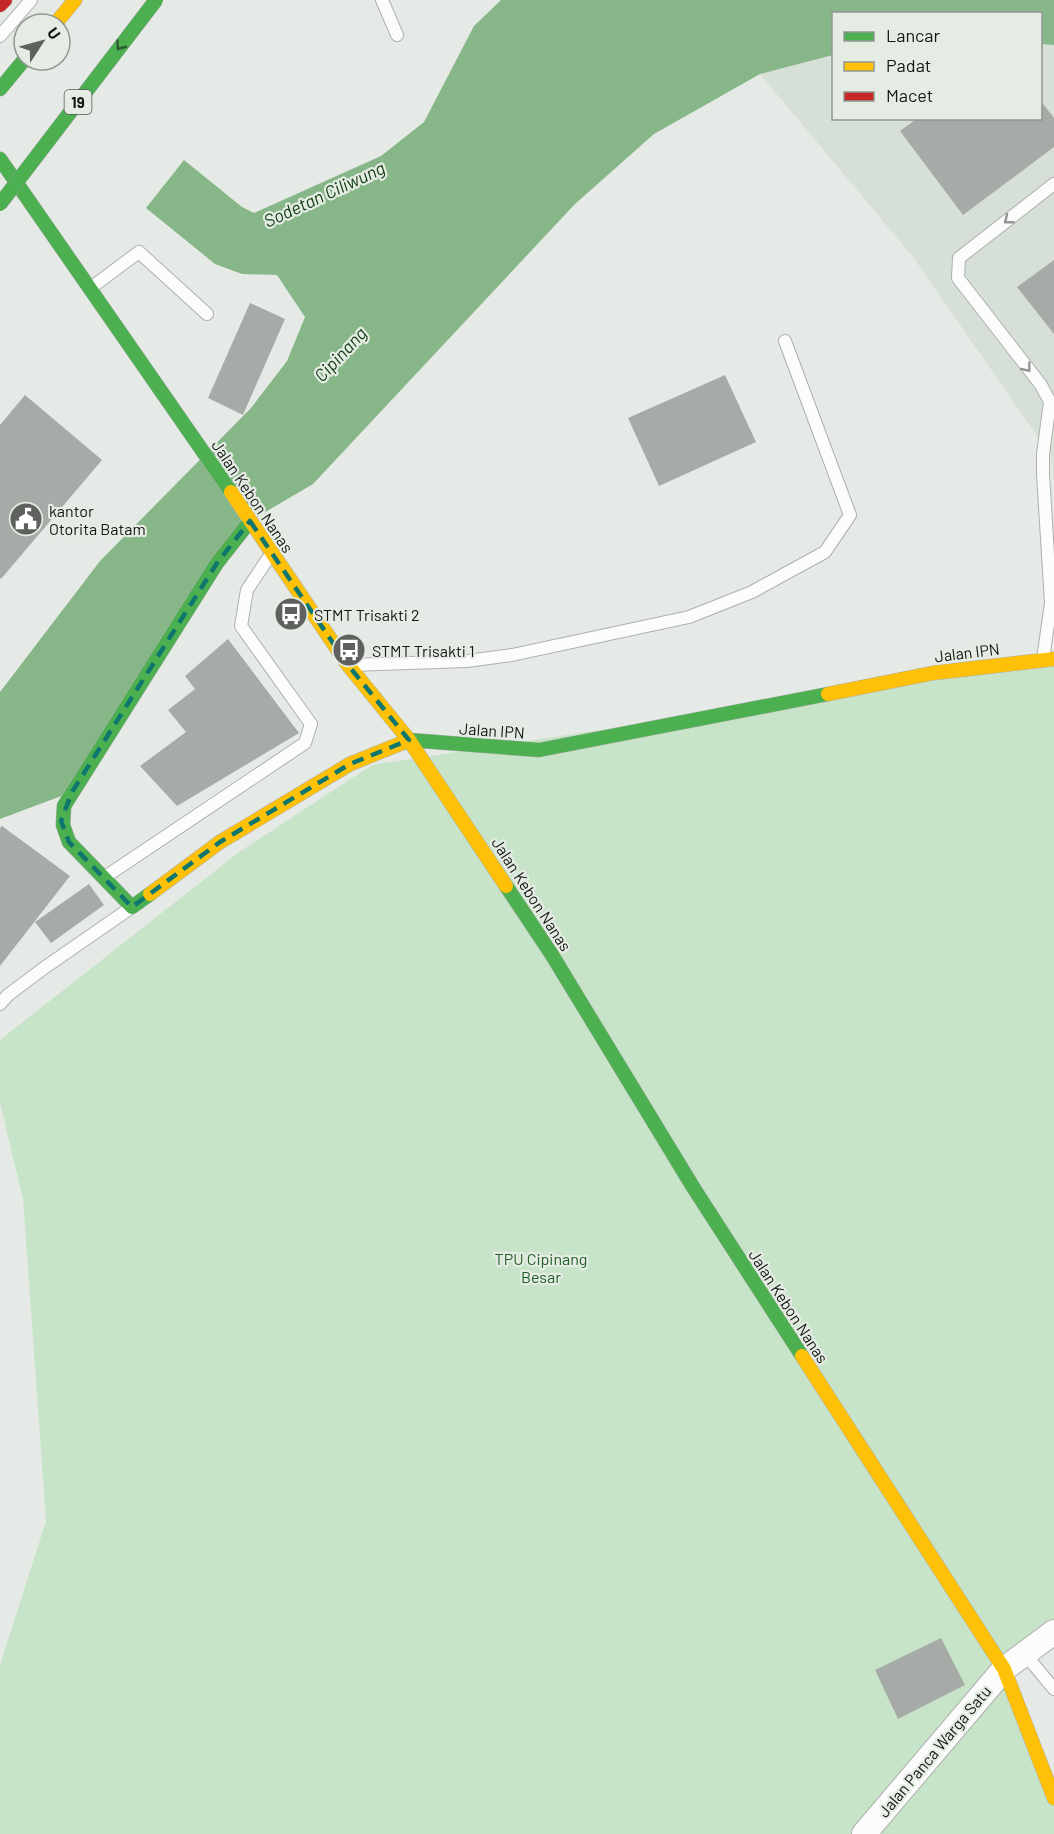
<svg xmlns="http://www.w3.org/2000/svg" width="1054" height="1834" viewBox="0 0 1054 1834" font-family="Barlow,sans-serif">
  <rect width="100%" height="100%" fill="#e6eae6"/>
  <!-- built -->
  <path fill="#d7e0d7" d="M1041,44L1054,45V482L1051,456L913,257L760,74L833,55L834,118H1040Z"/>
  <!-- green -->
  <path fill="#c8e4c8" d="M1054,660V1633L1004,1669L1054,1798V1834H0V1665L46,1521L23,1199L0,1103V1040L239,852L372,765Z"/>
  <!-- water -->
  <path fill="#87b688" d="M501,0H1054V45L1041,44L1040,14H834L833,55L760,74L654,134L575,204L313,484L250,521L72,792L0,819V692L100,561L251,408L287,361L305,317L277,275L242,274L215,264L146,208L184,160L242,207L254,213L381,156L424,122L474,26Z"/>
  <!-- building -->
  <path fill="#a7aba7" d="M1040,100L1054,118V147L963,215L900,131L918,118H1040Z
    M1054,260V334L1017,287Z
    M250,303L285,319L243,415L208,398Z
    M725,375L756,442L659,486L628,418Z
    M25,395L102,460L1,579L0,578V425Z
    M228,639L299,733L177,806L140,766L186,732L168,710L195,689L185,676Z
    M2,826L70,876L0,966V828Z
    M89,884L104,905L51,943L35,922Z
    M941,1638L965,1685L898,1719L875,1670Z"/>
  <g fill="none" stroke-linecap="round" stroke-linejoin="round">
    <!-- lane casing -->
    <g stroke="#adb0ad" stroke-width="14">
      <path id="lane" d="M382,0L397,35
        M0,36L31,0
        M92,287L139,252L207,314
        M1043,659L1051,603L1043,474V454L1050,402L1041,385L958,278L959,258L1054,184
        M352,665L467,661L512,655L689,617L752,592L825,552L850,515L785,341
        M105,877L305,743L311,724L241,626L247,590L271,554
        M0,1004L8,995L44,968L132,907
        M1024,1653L1054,1689"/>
    </g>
    <!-- street casing -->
    <g stroke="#adb0ad" stroke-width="26">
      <path id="street" d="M864,1834L1004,1669L1054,1632"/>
    </g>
    <!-- fast casing -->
    <g stroke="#adb0ad" stroke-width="15">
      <path id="fast" d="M0,89L24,60
        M0,159L231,492
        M402,743L409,740L539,750L828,694
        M506,886L552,955L693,1187L802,1356
        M150,894L132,907L69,842L63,825L64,806L217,563L250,521"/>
    </g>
    <!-- slow casing -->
    <g stroke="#adb0ad" stroke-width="15">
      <path id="slow" d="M55,24L75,0
        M231,492L348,665L409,740L506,886
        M828,694L933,673L1054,659
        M150,894L220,842L350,764L402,743
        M802,1356L1004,1669L1054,1798"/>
    </g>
    <!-- jam casing -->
    <g stroke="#adb0ad" stroke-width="15">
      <path id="jam" d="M0,5L5,0"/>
    </g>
    <!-- lane -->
    <use href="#lane" stroke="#fbfcfb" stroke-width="12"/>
    <!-- street -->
    <use href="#street" stroke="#fbfcfb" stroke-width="24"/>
    <!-- fast -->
    <use href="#fast" stroke="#4caf50" stroke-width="14"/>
    <!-- slow -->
    <use href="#slow" stroke="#ffc107" stroke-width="14"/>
    <!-- jam -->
    <use href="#jam" stroke="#c62828" stroke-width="14"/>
    <!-- fast-bridge casing -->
    <g stroke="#93a094" stroke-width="15" stroke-linecap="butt">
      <path id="fast-bridge" d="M0,204L156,0"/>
    </g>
    <!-- fast-bridge -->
    <use href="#fast-bridge" stroke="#4caf50" stroke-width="14"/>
  </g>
  <!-- one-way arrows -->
  <defs><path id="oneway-chevron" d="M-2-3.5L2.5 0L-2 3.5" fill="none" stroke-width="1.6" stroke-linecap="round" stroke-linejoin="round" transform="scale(1.5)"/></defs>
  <use stroke="#2d5b2f" href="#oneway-chevron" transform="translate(120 46) rotate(127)"/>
  <g stroke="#939593">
    <use href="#oneway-chevron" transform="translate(1008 220) rotate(142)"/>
    <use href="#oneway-chevron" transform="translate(1027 368) rotate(52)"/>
  </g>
  <!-- marked area -->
  <path fill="none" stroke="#0f766e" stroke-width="4.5" stroke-dasharray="12 8" stroke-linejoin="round" d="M250,521L348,665L409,740L350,764L220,842L132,907L69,842L61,821L72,792L217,563Z"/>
  <!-- icons -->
  <defs>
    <g id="civic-disc" transform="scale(1.725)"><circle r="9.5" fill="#5e615e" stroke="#e5ece4"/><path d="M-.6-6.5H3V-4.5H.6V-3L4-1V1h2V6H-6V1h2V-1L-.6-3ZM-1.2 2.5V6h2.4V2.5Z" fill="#fff"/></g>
    <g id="bus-disc" transform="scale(1.725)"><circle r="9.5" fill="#5e615e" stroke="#e5ece4"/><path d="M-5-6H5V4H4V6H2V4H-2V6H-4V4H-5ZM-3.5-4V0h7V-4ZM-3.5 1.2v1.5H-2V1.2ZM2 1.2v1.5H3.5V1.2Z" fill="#fff"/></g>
  </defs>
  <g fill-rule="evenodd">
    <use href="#civic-disc" x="26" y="519"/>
    <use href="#bus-disc" x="291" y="614"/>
    <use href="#bus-disc" x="349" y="650"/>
  </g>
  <g text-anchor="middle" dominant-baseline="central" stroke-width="4.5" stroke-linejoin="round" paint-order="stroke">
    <!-- shield labels -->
    <rect fill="#e5ece4" stroke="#535752" stroke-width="1.5" x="64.5" y="90" width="27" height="24" rx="4.5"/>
    <g font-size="15" font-weight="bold" fill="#141714">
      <text x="78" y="102">19</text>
    </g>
    <!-- street labels -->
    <g font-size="16" fill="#141714" stroke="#e5ece4">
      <text transform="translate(253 496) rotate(56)">Jalan Kebon Nanas</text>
      <text transform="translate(967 652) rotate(-7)">Jalan IPN</text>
      <text transform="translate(492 730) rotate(4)">Jalan IPN</text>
      <text transform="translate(532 894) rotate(57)">Jalan Kebon Nanas</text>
      <text transform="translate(789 1306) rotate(57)">Jalan Kebon Nanas</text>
      <text transform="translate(934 1751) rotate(-50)">Jalan Panca Warga Satu</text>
    </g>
    <!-- poi labels -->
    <g font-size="16" fill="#141714" stroke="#e5ece4" text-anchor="start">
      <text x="49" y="510">kantor<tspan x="49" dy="18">Otorita Batam</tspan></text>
      <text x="314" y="614">STMT Trisakti 2</text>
      <text x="372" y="650">STMT Trisakti 1</text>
    </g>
    <!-- park labels -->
    <g font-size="16" fill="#1f6124" stroke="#e5ece4">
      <text x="541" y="1258">TPU Cipinang<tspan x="541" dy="18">Besar</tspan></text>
    </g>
    <!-- water labels -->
    <g font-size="18" font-style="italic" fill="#124015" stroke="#e5ece4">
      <text transform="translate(324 194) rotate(-25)">Sodetan Ciliwung</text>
      <text transform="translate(340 354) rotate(-47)">Cipinang</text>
    </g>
  </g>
  <!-- legend -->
  <rect x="832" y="12" width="210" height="108" fill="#e5ece4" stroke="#919791" stroke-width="1.5"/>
  <rect x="844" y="32" width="30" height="9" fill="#4caf50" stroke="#919791" stroke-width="1.5"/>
  <text x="886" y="42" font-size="18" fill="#141714">Lancar</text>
  <rect x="844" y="62" width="30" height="9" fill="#ffc107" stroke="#919791" stroke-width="1.5"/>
  <text x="886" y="72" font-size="18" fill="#141714">Padat</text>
  <rect x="844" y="92" width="30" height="9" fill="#c62828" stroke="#919791" stroke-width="1.5"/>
  <text x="886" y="102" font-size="18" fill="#141714">Macet</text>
  <!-- north arrow -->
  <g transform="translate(42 42) rotate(54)"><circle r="28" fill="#e5ece4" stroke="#919791" stroke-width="1.5"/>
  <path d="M0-4.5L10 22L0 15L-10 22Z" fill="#5e615e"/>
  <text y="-9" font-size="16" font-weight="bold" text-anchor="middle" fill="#141714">U</text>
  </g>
</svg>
